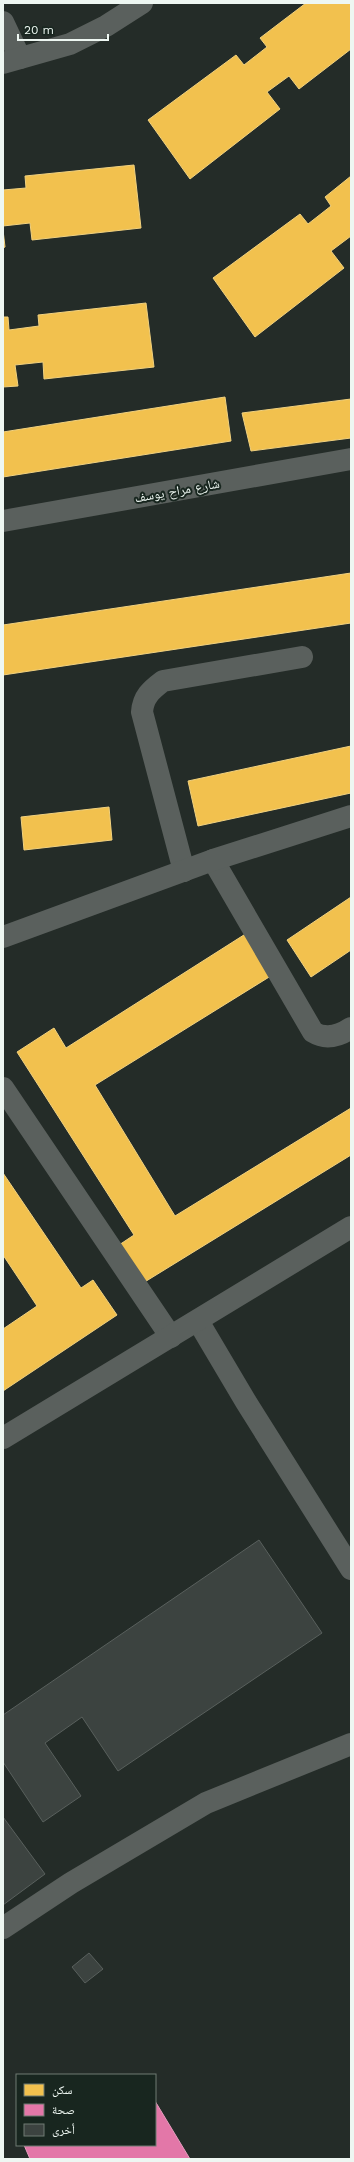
<svg xmlns="http://www.w3.org/2000/svg" width="354" height="2162" font-family="'Work Sans','Noto Naskh Arabic',sans-serif">
  <style>
    .homes { fill: #f2c14e; stroke: #f1d17f }
    .health { fill: #e377a8; stroke: #e69dbe }
    .building { fill: #3c4340; stroke: #59605d }
    .lines { fill: none; stroke-linecap: round; stroke-linejoin: round }
    .minor { stroke: #5a605d; stroke-width: 22 }
    .labels { text-anchor: middle; stroke-width: 4; stroke-linejoin: round; paint-order: stroke }
    .street-label { font-size: 13px; fill: #eef7f2; stroke: #18261f }
  </style>
  <rect width="100%" height="100%" fill="#242c28"/>
  <g class="homes">
    <polygon points="306,3 351,3 351,49 299,89 289,76 267,92 280,109 190,179 148,120 236,55 244,65 267,47 260,38"/>
    <polygon points="134,165 141,228 32,240 30,223 3,226 3,190 26,188 25,176"/>
    <polygon points="351,176 351,236 331,251 344,268 255,337 213,278 300,214 308,224 331,206 325,197"/>
    <polygon points="3,230 5,247 3,248"/>
    <polygon points="146,303 154,367 44,379 43,362 15,365 18,386 3,387 3,317 8,317 9,330 39,326 38,315"/>
    <polygon points="225,397 231,441 3,477 3,432"/>
    <polygon points="351,399 351,438 251,451 242,413"/>
    <polygon points="351,573 351,623 3,675 3,625"/>
    <polygon points="351,746 351,793 198,826 188,781"/>
    <polygon points="109,807 112,840 24,850 21,817"/>
    <polygon points="351,897 351,950 311,977 287,940"/>
    <polygon points="247,933 274,974 95,1085 175,1216 351,1108 351,1155 143,1283 119,1245 134,1235 17,1052 54,1028 66,1048"/>
    <polygon points="3,1173 81,1288 93,1280 117,1315 3,1391 3,1329 37,1306 3,1255"/>
  </g>
  <polygon class="health" points="155,2101 190,2159 30,2159 24,2145 155,2145"/>
  <g class="building">
    <polygon points="259,1540 322,1633 118,1771 82,1717 45,1743 81,1796 43,1822 3,1762 3,1715"/>
    <polygon points="3,1817 45,1874 3,1905"/>
    <polygon points="89,1953 103,1969 85,1983 72,1967"/>
  </g>
  <g class="lines">
    <g class="minor">
      <polyline points="3,22 20,58"/>
      <polyline points="3,63 70,44 106,26 142,3"/>
      <polyline points="3,521 351,459"/>
      <path d="M213,860L313,1032C326,1040 339,1036 351,1028"/>
      <path d="M184,871L142,712C143,697 151,690 163,681L302,657"/>
      <polyline points="3,937 213,860 351,816"/>
      <polyline points="3,1088 171,1337"/>
      <polyline points="198,1321 246,1402 351,1569"/>
      <polyline points="3,1438 351,1227"/>
      <polyline points="3,1928 71,1883 206,1803 351,1744"/>
    </g>
  </g>
  <g class="labels">
    <g class="street-label">
      <text transform="translate(177 490) rotate(-10)" y="5">شارع مراح يوسف</text>
    </g>
  </g>
  <rect width="354" height="2162" fill="none" stroke="#eef7f2" stroke-width="8"/>
  <rect x="16" y="2074" width="140" height="72" fill="#18261f" stroke="#6e7a73"/>
  <rect x="24" y="2084" width="20" height="12" fill="#f2c14e" stroke="#6e7a73"/>
  <text x="52" y="2094" font-size="12" fill="#eef7f2">سكن</text>
  <rect x="24" y="2104" width="20" height="12" fill="#e377a8" stroke="#6e7a73"/>
  <text x="52" y="2114" font-size="12" fill="#eef7f2">صحة</text>
  <rect x="24" y="2124" width="20" height="12" fill="#3c4340" stroke="#6e7a73"/>
  <text x="52" y="2134" font-size="12" fill="#eef7f2">أخرى</text>
  <path d="M18 34v6h90v-6" fill="none" stroke="#eef7f2" stroke-width="2"/>
  <text x="24" y="34" font-size="12" fill="#eef7f2" stroke="#18261f" stroke-width="3" paint-order="stroke">20 m</text>
</svg>
